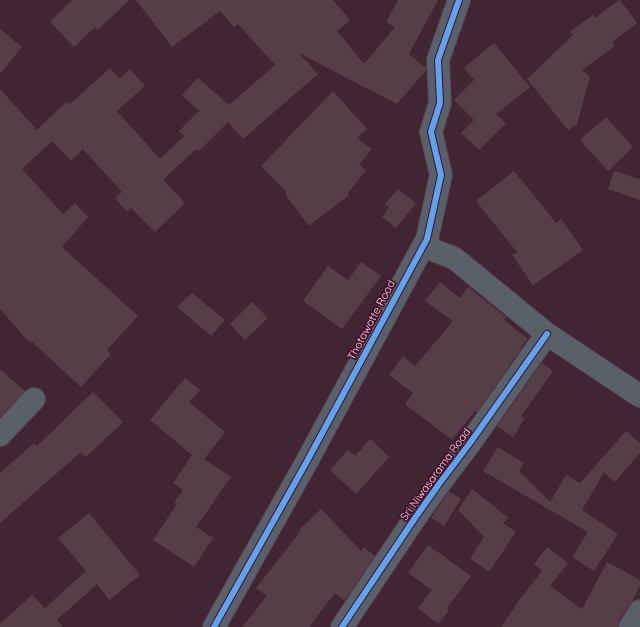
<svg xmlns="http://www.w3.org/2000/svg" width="640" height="627" font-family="Quicksand,sans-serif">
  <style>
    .building { fill: #563e49 }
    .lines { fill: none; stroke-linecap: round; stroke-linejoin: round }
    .street-casing { stroke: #59414d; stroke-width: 24 }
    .street { stroke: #596069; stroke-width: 22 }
    .cycleway-casing { stroke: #420e2a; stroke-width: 8 }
    .cycleway { stroke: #60a3ed; stroke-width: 6 }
    .labels { text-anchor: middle; stroke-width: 3.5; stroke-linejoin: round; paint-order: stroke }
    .street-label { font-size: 11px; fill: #fedcea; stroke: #420e2a }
  </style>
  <rect width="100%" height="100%" fill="#412533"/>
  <g class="building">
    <polygon points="72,0 129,0 98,30 95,27 74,47 50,22"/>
    <polygon points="136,0 333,0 350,20 337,31 364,64 395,27 386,22 398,0 438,0 409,54 426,68 426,70 397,104 299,53 318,74 243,139 228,122 199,151 196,149 163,180 185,203 155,232 131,208 127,212 115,198 122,192 83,149 71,161 52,141 22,169 63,214 75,203 88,217 62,247 138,316 107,350 111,354 81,387 31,341 29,342 0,309 0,89 37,130 66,102 69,105 110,68 119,79 130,69 145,86 117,111 160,159 184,136 179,131 199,111 182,95 198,78 229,105 275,65 238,24 234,27 220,11 172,47"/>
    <polygon points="619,0 620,0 637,23 612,42 615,46 582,70 590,77 577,124 568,130 527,79 573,35 570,32 593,15 595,18"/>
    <polygon points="0,29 22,47 0,74"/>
    <polygon points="494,43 530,87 496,114 506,123 479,150 461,133 474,120 454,100 474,80 464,68"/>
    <polygon points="333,91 367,129 357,138 372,149 359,165 366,170 348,193 349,195 309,226 285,194 287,192 261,166"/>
    <polygon points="606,117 633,147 608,171 580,140"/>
    <polygon points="514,171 556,223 561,219 583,250 533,285 512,255 517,252 476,201"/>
    <polygon points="614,171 640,179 640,200 608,189"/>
    <polygon points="398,189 416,203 396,228 382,217 389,207 385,204"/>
    <polygon points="361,262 381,276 342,329 303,301 328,266 348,280"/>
    <polygon points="440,282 460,298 468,287 506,317 504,320 528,339 520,348 521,349 477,412 475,411 452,440 405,404 413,393 389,375 403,356 415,366 453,321 425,301"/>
    <polygon points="192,293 225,320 211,336 177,307"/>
    <polygon points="252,302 268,318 245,340 230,324"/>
    <polygon points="542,363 553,371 521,416 525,418 513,437 497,426"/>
    <polygon points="0,369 25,391 0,417"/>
    <polygon points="185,378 200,390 189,402 225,432 204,459 231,477 196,527 213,538 194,567 153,540 177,504 174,502 183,490 173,483 192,455 150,420"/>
    <polygon points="93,392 123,422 86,457 81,452 0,523 0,473 34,443 37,446"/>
    <polygon points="626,431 640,443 640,453 615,482 604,472 582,510 618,534 594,571 572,557 588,532 483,471 498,447 524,463 519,471 550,502 566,475 580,483"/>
    <polygon points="370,439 389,457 356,494 330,470 348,450 355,456"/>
    <polygon points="472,489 509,518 503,523 516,532 489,572 470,558 484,537 458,510"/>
    <polygon points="449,491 461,499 444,526 431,518"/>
    <polygon points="321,509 361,551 364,547 375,556 348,596 344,600 335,593 309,627 242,627 267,596 256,588 300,532 299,530"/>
    <polygon points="89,513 140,575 109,600 97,584 57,620 63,627 0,627 0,624 32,595 45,608 86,571 58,538"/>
    <polygon points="428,545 471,576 447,608 449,610 438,624 418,608 432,590 408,573"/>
    <polygon points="547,547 568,563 550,586 582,609 607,562 640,580 640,586 631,603 619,620 618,627 501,627 520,599 542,571 534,564"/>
  </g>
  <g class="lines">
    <g class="street-casing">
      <g id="street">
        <polyline points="423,246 454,258 547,334 640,396"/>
        <polyline points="0,435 34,399"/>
        <polyline points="214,627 306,463 427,239 441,175 431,132 440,103 438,60 459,0"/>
        <polyline points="342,627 415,518 439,484 470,443 547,334"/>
        <polyline points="630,627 640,611"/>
      </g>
    </g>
    <use href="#street" class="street"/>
    <g class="cycleway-casing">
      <g id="cycleway">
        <polyline points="214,627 306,463 427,239 441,175 431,132 440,103 438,60 459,0"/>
        <polyline points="342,627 415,518 439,484 470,443 547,334"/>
      </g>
    </g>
    <use href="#cycleway" class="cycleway"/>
  </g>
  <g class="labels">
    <g class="street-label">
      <text transform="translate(371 320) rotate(-62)" y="4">Thotawatte Road</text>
      <text transform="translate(435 474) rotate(-54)" y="4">Sri Niwasarama Road</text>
    </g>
  </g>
</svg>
